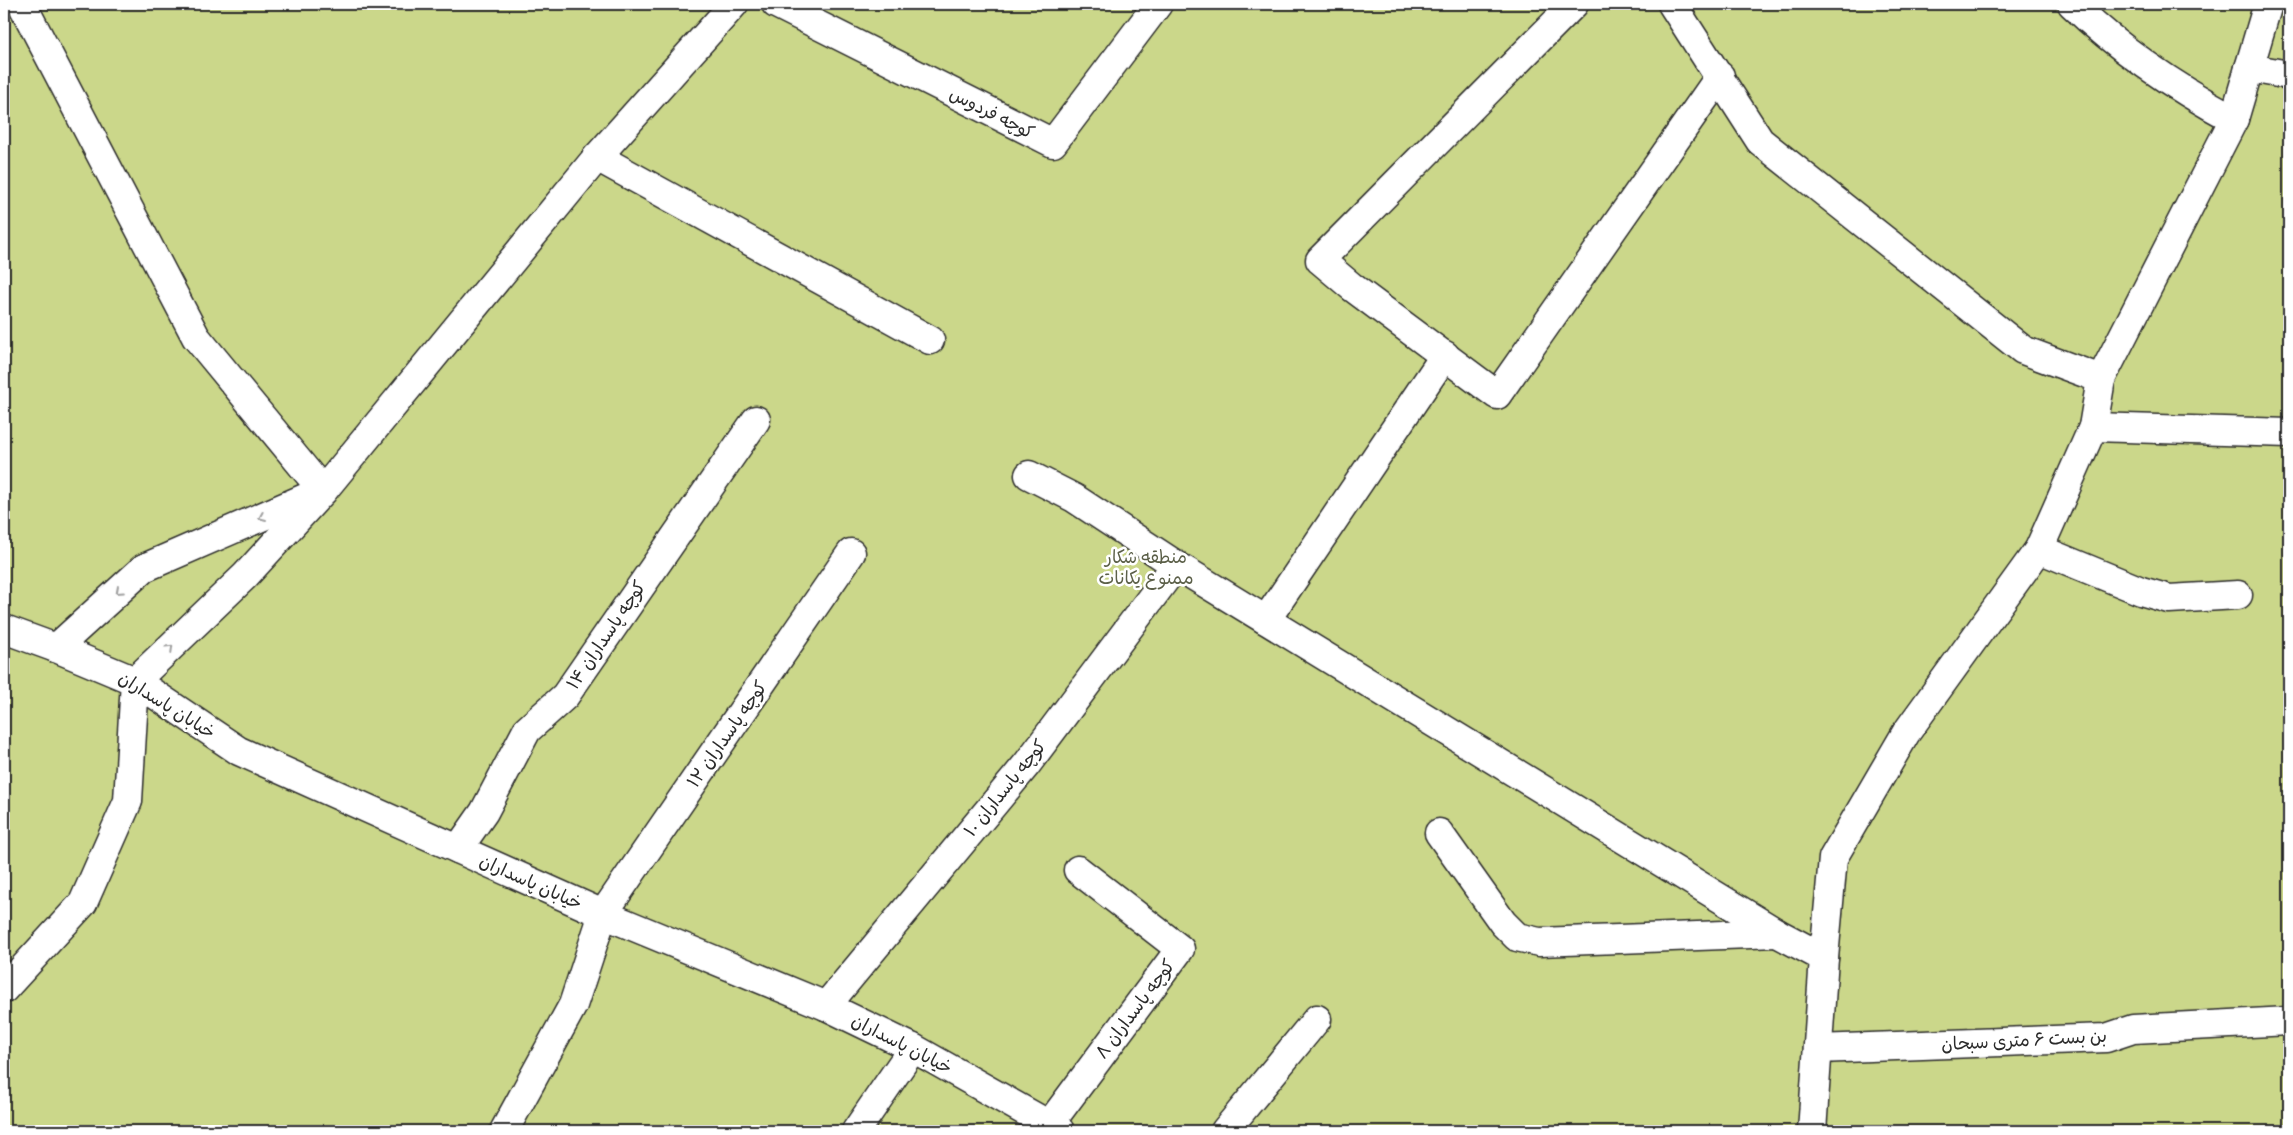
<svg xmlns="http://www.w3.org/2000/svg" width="2293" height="1135" font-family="Itim,'Playpen Sans Arabic',sans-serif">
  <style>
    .green { fill: #cbd78a; stroke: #7b815a }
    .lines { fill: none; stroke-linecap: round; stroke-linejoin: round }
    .street-casing { stroke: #2b2b2b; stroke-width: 31 }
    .secondary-casing { stroke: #2b2b2b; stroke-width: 31 }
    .street { stroke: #fff; stroke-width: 28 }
    .secondary { stroke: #fff; stroke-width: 28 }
    .oneway { stroke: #a0a0a0 }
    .labels { text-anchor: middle; stroke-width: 5; stroke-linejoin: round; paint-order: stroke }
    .street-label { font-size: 18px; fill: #2b2b2b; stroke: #fff }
    .park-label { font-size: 18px; fill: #5b5f48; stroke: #fff }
  </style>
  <rect width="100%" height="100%" fill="#fff"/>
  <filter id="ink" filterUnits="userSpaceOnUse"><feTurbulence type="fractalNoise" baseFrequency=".02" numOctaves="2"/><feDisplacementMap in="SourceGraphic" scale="10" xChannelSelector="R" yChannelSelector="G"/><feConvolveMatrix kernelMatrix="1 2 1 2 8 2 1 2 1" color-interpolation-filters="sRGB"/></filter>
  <g filter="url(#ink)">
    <rect class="green" x="4" y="4" width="2285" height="1127"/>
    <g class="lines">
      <g class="street-casing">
        <g id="street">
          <polyline points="22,4 196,337 323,491"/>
          <polyline points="776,4 1053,143 1158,4"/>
          <polyline points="1574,4 1320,260 1352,287 1497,395 1720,76"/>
          <path d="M2072,4C2120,50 2176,88 2234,119"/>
          <polyline points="2249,68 2289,75"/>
          <polyline points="597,157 930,340"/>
          <polyline points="2101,379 2234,119 2268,4"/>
          <polyline points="2093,427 2289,433"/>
          <polyline points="1029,475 1074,498 1176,565 1777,933 1824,958"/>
          <polyline points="2039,549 2141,591 2169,599 2238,595"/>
          <polyline points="1266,620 1445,355"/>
          <polyline points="1439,833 1503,923 1517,937 1539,942 1777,933"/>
          <polyline points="458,849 484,812 527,730 565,696 756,420"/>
          <polyline points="4,989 83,903 128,801 135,681"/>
          <polyline points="826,1006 1027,764 1176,565"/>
          <polyline points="1818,1049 2106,1038 2133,1029 2289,1021"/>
          <polyline points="1049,1125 1180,949 1078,870"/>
          <polyline points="504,1131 573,1005 603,914 851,553"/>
          <polyline points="856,1131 913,1048"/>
          <polyline points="1225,1131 1317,1019"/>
        </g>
      </g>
      <g class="secondary-casing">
        <g id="secondary">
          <polyline points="1672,4 1760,141 2023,350 2101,379 2093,427 2039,549 1906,733 1833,858 1824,958 1812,1131"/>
          <polyline points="4,629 56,648 135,681 239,751 603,914 826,1006 913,1048 1060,1131"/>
          <polyline points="56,648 144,568 314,494"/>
          <polyline points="135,681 245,576 323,491 597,157 734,4"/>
        </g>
      </g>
      <use href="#street" class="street"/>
      <use href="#secondary" class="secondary"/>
    </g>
    <defs><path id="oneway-chevron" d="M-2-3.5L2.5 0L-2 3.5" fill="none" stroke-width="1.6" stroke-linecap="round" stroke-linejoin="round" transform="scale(1.25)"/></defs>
    <g class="oneway">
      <use href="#oneway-chevron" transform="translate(262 517) rotate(157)"/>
      <use href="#oneway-chevron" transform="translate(119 591) rotate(138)"/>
      <use href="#oneway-chevron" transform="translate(170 648) rotate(-44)"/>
    </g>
  </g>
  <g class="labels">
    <g class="street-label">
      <text transform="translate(992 113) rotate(27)" y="6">کوچه فردوس</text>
      <text transform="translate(606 635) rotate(-56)" y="6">کوچه پاسداران ۱۴</text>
      <text transform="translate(167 705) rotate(32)" y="6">خیابان پاسداران</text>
      <text transform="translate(727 734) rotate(-55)" y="6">کوچه پاسداران ۱۲</text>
      <text transform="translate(1005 788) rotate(-51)" y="6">کوچه پاسداران ۱۰</text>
      <text transform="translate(531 882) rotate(24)" y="6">خیابان پاسداران</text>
      <text transform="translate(1135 1009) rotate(-53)" y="6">کوچه پاسداران ۸</text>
      <text transform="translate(2024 1040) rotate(-3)" y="6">بن بست ۶ متری سبحان</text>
      <text transform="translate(902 1044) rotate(27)" y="6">خیابان پاسداران</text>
    </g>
    <g class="park-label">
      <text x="1146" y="563">منطقه شکار<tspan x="1146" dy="21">ممنوع یکانات</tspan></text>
    </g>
  </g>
  <rect width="2293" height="1135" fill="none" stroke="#fff" stroke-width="20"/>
  <rect x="10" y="10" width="2273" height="1115" fill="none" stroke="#2b2b2b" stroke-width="2" filter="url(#ink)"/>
</svg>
